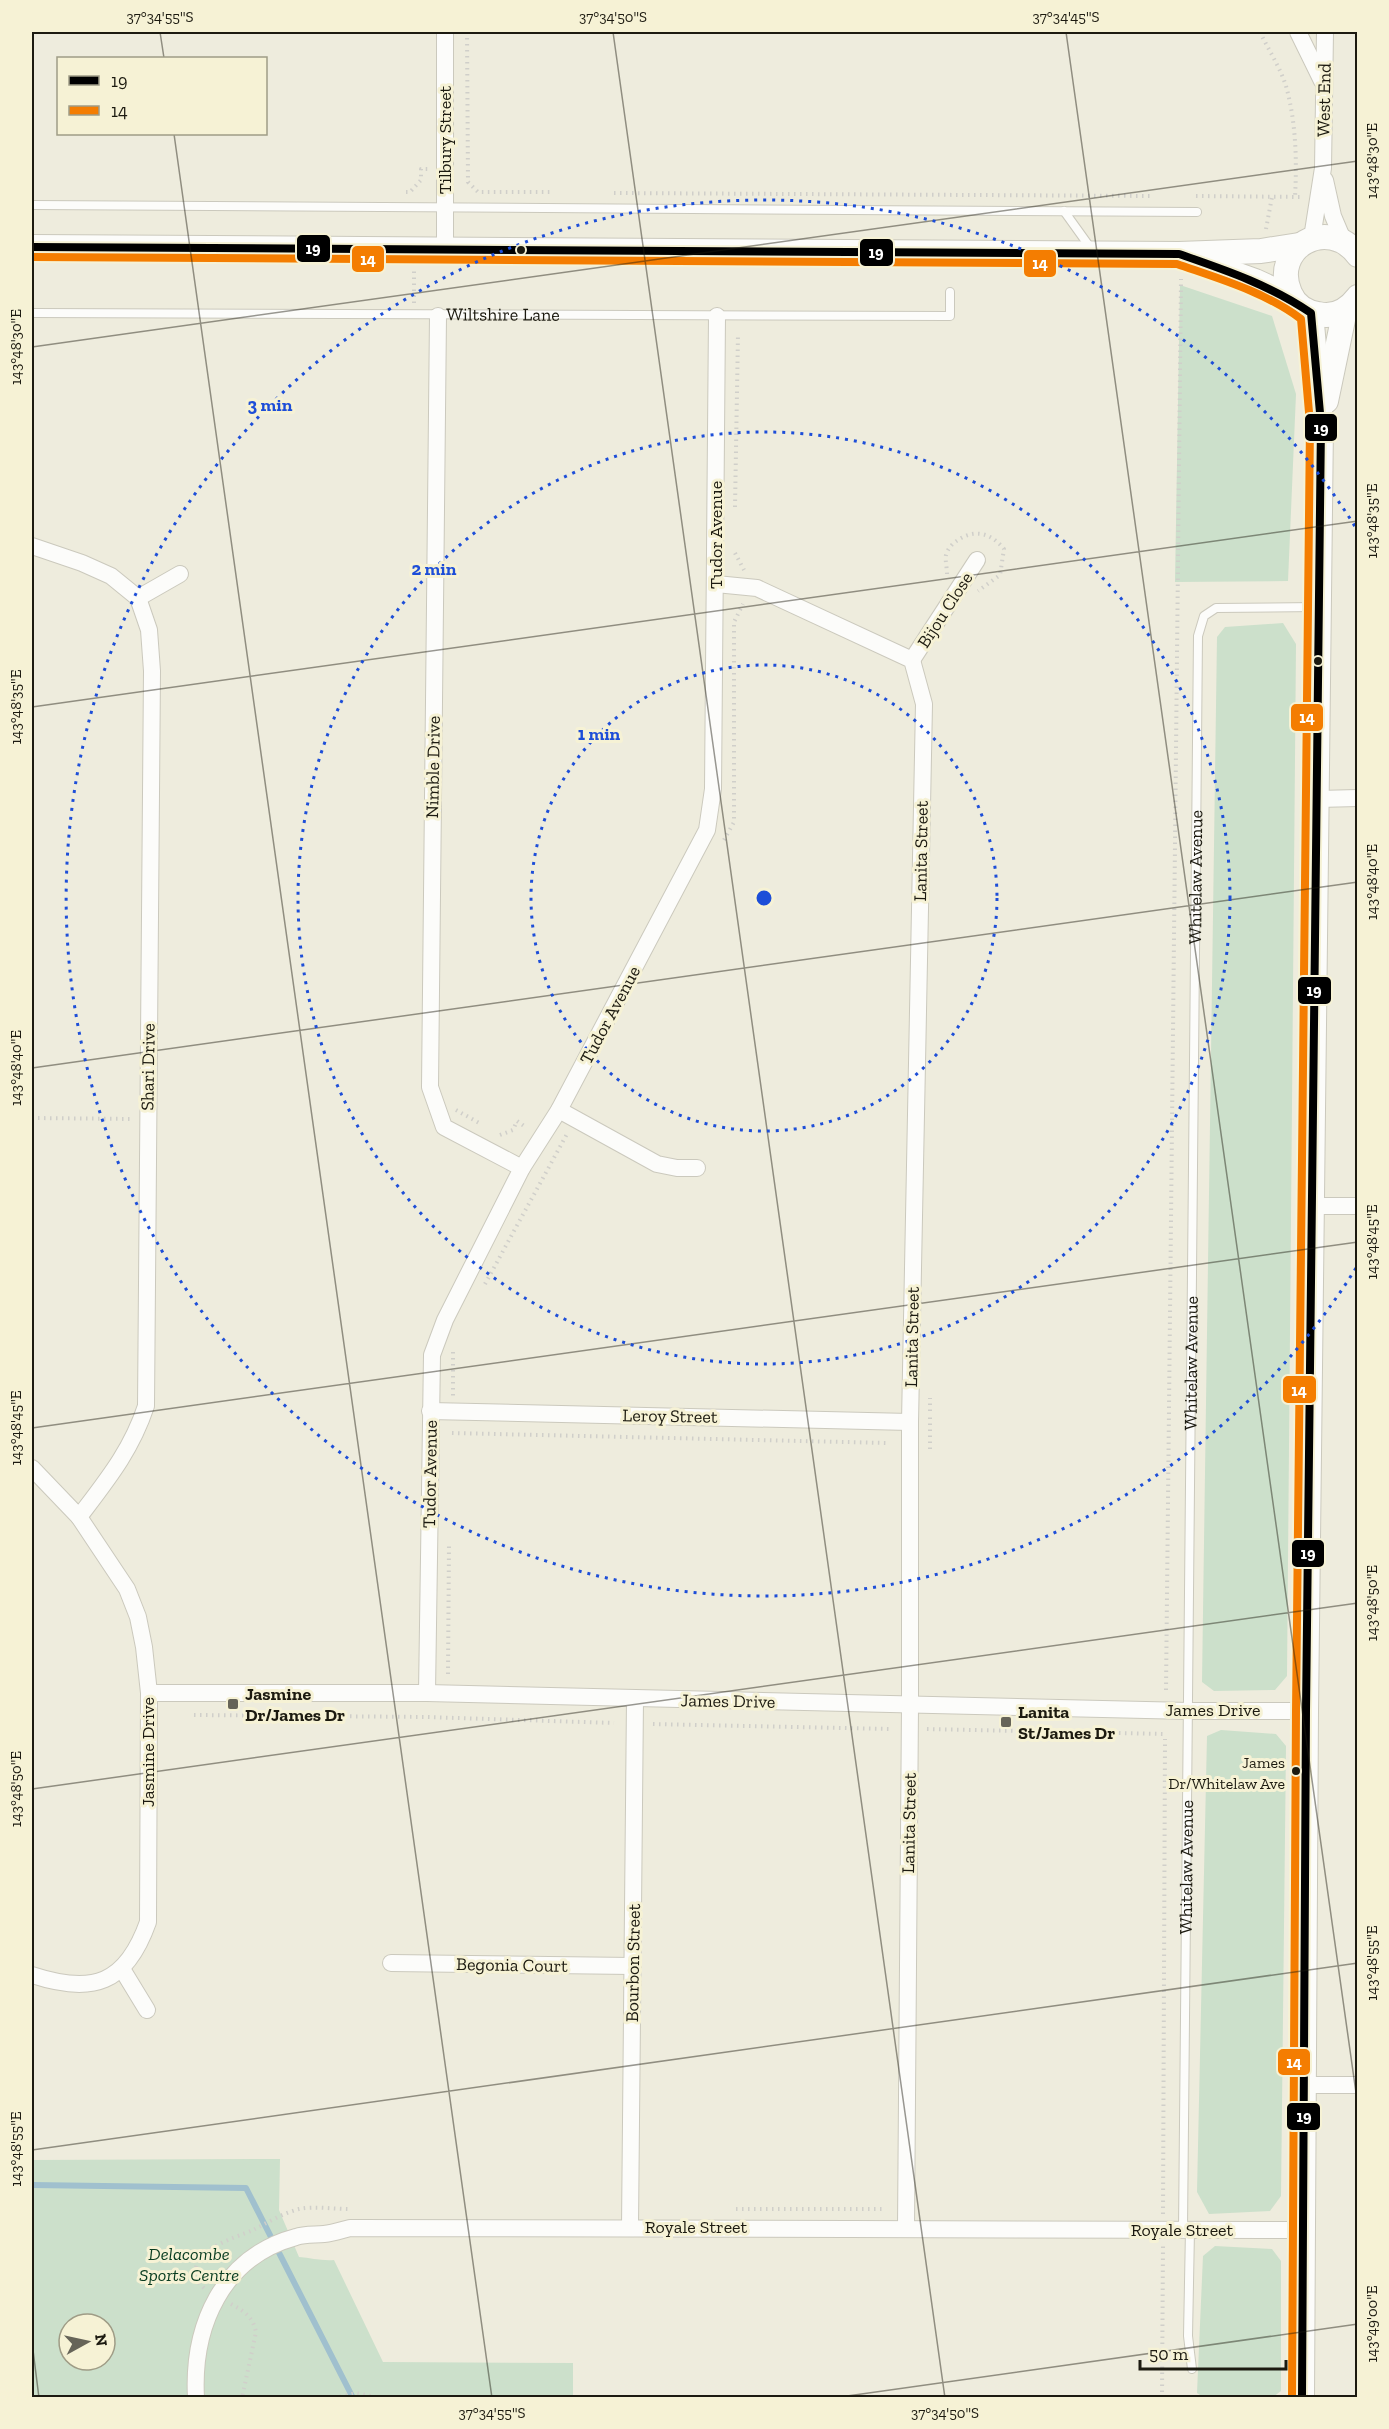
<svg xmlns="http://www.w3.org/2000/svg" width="1389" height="2429" font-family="'Zilla Slab',serif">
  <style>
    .green { fill: #cce0cb; fill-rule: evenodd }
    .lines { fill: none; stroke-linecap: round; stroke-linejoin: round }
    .stream { stroke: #a0c0ce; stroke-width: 6 }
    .lane-casing { stroke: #cbc9bd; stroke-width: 10 }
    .street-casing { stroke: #cbc9bd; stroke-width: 18 }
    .secondary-casing { stroke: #cbc9bd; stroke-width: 26 }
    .path { stroke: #d0cfca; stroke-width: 4; stroke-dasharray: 1.5 4.5; stroke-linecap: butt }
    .lane { stroke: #fcfcfa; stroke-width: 8 }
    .street { stroke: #fcfcfa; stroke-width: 16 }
    .secondary { stroke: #fcfcfa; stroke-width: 24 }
    .bus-1-casing { stroke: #f6f2d5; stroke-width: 12 }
    .bus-2-casing { stroke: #f6f2d5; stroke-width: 12 }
    .bus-1 { stroke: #000; stroke-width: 8 }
    .bus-2 { stroke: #f47d01; stroke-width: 8 }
    .ticks { fill: none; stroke: #1c1a10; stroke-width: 1.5; stroke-opacity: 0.45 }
    .ring { fill: none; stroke: #1d4ed8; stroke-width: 3; stroke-dasharray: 3 6 }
    .bus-dot { fill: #1c1a10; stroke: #f6f2d5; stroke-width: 2 }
    .poi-dot { fill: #666458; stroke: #f6f2d5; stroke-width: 2 }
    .labels { text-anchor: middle; stroke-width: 6; stroke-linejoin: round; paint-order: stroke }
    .bus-label { font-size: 16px; fill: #1c1a10; stroke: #f6f2d5; text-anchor: end }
    .street-label { font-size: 18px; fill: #1c1a10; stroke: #f6f2d5 }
    .poi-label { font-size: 18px; font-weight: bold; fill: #1c1a10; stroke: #f6f2d5; text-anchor: start }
    .park-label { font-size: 18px; font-style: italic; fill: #083c20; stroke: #f6f2d5 }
    .centre { fill: #1d4ed8; stroke: #f6f2d5; stroke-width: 3 }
    .ring-label { font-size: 18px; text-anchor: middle; font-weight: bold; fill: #1d4ed8; stroke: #f6f2d5; stroke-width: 6; stroke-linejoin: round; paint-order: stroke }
    .line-badge { stroke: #f6f2d5; stroke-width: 2 }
    .badge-label { font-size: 16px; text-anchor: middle; font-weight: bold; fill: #fff }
    .neatline { fill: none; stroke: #1c1a10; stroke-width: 2 }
    .ticks-label { font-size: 15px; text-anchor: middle; fill: #1c1a10 }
  </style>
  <rect width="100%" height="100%" fill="#eeecdd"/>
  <g class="green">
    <polygon points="1180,285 1272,316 1296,394 1288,581 1175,582"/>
    <polygon points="1283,623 1296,644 1287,1676 1275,1690 1214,1691 1202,1682 1217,637 1225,627"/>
    <polygon points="1221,1730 1276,1734 1286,1746 1281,2196 1270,2211 1209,2214 1197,2192 1207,1736"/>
    <path d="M280,2159L279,2210L299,2257C311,2258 322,2261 334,2260L383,2362L573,2363V2397L32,2398V2160ZM69,2324H105V2360H69Z"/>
    <polygon points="1215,2246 1272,2249 1281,2261 1281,2391 1273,2397 1203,2397 1197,2393 1203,2256"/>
  </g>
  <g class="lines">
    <polyline class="stream" points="32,2185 246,2188 353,2398"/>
    <g class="lane-casing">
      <g id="lane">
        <polyline points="32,205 1197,212"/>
        <polyline points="1064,211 1092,250"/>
        <path id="s1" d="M32,313L950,316V292"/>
        <path id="s2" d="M1183,2230L1198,636L1204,616L1216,608L1318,607"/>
        <polyline points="1190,2230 1188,2336 1192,2369"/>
      </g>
    </g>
    <g class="street-casing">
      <g id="street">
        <polyline points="445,32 445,248"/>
        <polyline points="1298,32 1322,81"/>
        <polyline points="1325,180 1333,216 1344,242"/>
        <polyline points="1312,238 1323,168 1325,32"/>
        <polyline points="438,316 430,1087 444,1127 522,1168"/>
        <path d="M32,546L82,563L111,576L138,598L149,630L152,671L146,1406C131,1451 107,1480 79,1517"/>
        <polyline points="716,584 757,588 912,660 924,704 910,1422 910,1705 906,2228"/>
        <polyline points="138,598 180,574"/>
        <polyline points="912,660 977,560"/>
        <polyline points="1318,799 1358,798"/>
        <polyline points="559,1110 657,1164 677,1168 697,1168"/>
        <polyline points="1313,1206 1358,1206"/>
        <polyline points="430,1411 910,1422"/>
        <path d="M32,1468L79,1517L127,1589L138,1617L144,1647L149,1693L148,1922C126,1984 93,1995 32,1975"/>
        <polyline points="149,1693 427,1693 1189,1711 1306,1711"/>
        <polyline points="427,1693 432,1355 445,1320 522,1168 559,1110 707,830 713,789 717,316"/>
        <polyline points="391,1963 633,1966"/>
        <polyline points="122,1969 147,2010"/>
        <polyline points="1305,2085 1358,2085"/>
        <polyline points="630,2227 635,1699"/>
        <path d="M196,2398C192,2326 222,2257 296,2237C305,2234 315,2235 324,2234C333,2233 342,2230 350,2228L1304,2230"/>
      </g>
    </g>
    <g class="secondary-casing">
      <g id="secondary">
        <polyline points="32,247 1179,254 1261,251 1299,245"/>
        <path d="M1358,255C1328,215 1270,248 1290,293C1295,305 1306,312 1318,314C1334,318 1348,310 1358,297"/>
        <polyline points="1191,258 1255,281 1292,298"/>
        <polyline points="1326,401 1345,310"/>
        <polyline points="1302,2398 1306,1711 1321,424 1311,313"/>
      </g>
    </g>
    <g class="path">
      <polyline points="467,32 468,182 478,192 553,192"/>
      <path d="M1260,32C1268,49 1280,67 1286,86C1296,122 1297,160 1295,197"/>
      <polyline points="406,192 410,192 421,180 421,169 428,169"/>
      <polyline points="614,193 1153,196"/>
      <polyline points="1196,196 1303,197"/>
      <polyline points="1266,229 1272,197"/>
      <polyline points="414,303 414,269"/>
      <polyline points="735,507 738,334"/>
      <polyline points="735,553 744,570"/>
      <path d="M947,574C947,568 945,560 946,555C948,548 953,543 958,540C976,528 992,534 1004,549L1000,575L978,591"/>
      <polyline points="724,840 734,822 734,622 743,604"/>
      <polyline points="456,1110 481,1124"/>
      <polyline points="32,1118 132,1119"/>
      <polyline points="500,1135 513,1130 517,1121 524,1126"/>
      <polyline points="485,1284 567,1134"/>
      <polyline points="453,1352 453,1396"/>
      <polyline points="930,1411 930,1398"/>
      <polyline points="452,1433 888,1443"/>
      <polyline points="930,1449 930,1415"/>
      <polyline points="448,1674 449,1543"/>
      <polyline points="1166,1690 1181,279"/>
      <polyline points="194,1715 426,1717 614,1723"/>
      <polyline points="653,1724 889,1729"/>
      <polyline points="927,1729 1166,1734"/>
      <polyline points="736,2209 882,2209"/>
      <polyline points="1163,2214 1165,1739"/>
      <path d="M204,2288L196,2280C189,2249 233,2239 253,2230C267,2223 283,2213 299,2209C314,2206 334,2209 350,2209"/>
      <path d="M231,2304C244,2311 253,2317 256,2332L242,2398"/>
      <polyline points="334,2398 356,2393 381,2398"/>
      <polyline points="1162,2398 1163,2245"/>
    </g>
    <use href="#lane" class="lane"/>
    <use href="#street" class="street"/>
    <use href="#secondary" class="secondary"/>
    <g class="bus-1-casing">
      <path id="bus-1" d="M32,247L1179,254C1225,270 1270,285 1311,313L1321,424L1306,1711L1302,2398"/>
    </g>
    <g class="bus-2-casing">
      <path id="bus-2" d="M32,257L1177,264C1220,279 1265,292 1301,319L1310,424L1296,1711L1292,2398"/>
    </g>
    <use href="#bus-1" class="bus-1"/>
    <use href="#bus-2" class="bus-2"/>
  </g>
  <path class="ticks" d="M160,32L164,58M613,32L945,2398M1066,32L1358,2107M174,134L492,2398M32,347L1358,161M32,707L1358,521M32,1068L1358,882M32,1428L1358,1242M32,1789L1358,1603M32,2150L1358,1963M32,2342L39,2398M833,2398L1358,2324"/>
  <g class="ring">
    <circle cx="764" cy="898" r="233"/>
    <circle cx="764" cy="898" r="466"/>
    <path d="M1356 1268A698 698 0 1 1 1356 528"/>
  </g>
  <g class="bus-dot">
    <circle cx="521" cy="250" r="5"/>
    <circle cx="1318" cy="661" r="5"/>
    <circle cx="1296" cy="1771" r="5"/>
  </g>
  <g class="poi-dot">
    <rect x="227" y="1698" width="12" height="12" rx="3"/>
    <rect x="1000" y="1716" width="12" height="12" rx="3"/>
  </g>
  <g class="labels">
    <g class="bus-label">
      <text x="1285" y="1768">James<tspan x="1285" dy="21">Dr/Whitelaw Ave</tspan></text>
    </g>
    <g class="street-label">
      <text transform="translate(1324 100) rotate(-89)" y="6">West End</text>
      <text transform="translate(445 140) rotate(-90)" y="6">Tilbury Street</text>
      <text dy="6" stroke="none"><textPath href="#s1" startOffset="471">Wiltshire Lane</textPath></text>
      <text transform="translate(716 535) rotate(-90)" y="6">Tudor Avenue</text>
      <text transform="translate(945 610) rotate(-57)" y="6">Bijou Close</text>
      <text transform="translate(433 767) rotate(-89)" y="6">Nimble Drive</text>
      <text transform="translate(921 851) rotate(-89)" y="6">Lanita Street</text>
      <text dy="6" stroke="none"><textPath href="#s2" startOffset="1353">Whitelaw Avenue</textPath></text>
      <text transform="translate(610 1015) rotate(-62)" y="6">Tudor Avenue</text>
      <text transform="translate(148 1067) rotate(-89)" y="6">Shari Drive</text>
      <text transform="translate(912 1337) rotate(-89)" y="6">Lanita Street</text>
      <text dy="6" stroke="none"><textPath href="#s2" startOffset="867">Whitelaw Avenue</textPath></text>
      <text transform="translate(670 1416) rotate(1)" y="6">Leroy Street</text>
      <text transform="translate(430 1474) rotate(-89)" y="6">Tudor Avenue</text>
      <text transform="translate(728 1701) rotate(1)" y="6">James Drive</text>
      <text x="1213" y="1716">James Drive</text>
      <text transform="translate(148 1752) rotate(-90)" y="6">Jasmine Drive</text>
      <text transform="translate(909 1823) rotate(-89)" y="6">Lanita Street</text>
      <text dy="6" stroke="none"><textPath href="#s2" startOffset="363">Whitelaw Avenue</textPath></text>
      <text transform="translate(633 1963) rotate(-89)" y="6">Bourbon Street</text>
      <text transform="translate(512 1965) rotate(1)" y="6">Begonia Court</text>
      <text x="696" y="2233">Royale Street</text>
      <text x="1182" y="2236">Royale Street</text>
    </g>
    <g class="poi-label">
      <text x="245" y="1700">Jasmine<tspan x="245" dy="21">Dr/James Dr</tspan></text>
      <text x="1018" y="1718">Lanita<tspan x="1018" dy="21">St/James Dr</tspan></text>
    </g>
    <g class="park-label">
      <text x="189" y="2260">Delacombe<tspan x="189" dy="21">Sports Centre</tspan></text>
    </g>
  </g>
  <circle cx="764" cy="898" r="9" class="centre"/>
  <g class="ring-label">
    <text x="270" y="411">3 min</text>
    <text x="434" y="575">2 min</text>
    <text x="599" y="740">1 min</text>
  </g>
  <g class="line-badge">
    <rect x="296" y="234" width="35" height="29" rx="6" fill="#000"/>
    <rect x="859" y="238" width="35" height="29" rx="6" fill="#000"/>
    <rect x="351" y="245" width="34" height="28" rx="6" fill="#f47d01"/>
    <rect x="1023" y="249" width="34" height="29" rx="6" fill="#f47d01"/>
    <rect x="1304" y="413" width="34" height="29" rx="6" fill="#000"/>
    <rect x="1290" y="703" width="34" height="29" rx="6" fill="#f47d01"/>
    <rect x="1297" y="976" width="35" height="29" rx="6" fill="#000"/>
    <rect x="1282" y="1375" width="35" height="29" rx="6" fill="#f47d01"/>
    <rect x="1291" y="1539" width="34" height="29" rx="6" fill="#000"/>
    <rect x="1277" y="2048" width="34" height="28" rx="6" fill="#f47d01"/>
    <rect x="1286" y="2102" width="35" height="29" rx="6" fill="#000"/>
  </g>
  <g class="badge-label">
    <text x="313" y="254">19</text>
    <text x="876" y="258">19</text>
    <text x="368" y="265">14</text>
    <text x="1040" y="269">14</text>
    <text x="1321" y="434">19</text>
    <text x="1307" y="723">14</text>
    <text x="1314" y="996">19</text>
    <text x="1299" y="1396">14</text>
    <text x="1308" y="1559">19</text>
    <text x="1294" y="2068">14</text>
    <text x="1304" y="2122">19</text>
  </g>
  <rect width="1389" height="2429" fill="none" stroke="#f6f2d5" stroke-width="66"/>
  <rect x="57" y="57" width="210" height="78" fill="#f6f2d5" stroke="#9f9c86" stroke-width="1.5"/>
  <rect x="69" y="76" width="30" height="9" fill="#000000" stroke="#9f9c86" stroke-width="1.5"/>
  <text x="111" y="87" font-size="18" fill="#1c1a10">19</text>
  <rect x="69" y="106" width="30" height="9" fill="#f47d01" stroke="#9f9c86" stroke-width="1.5"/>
  <text x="111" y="117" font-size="18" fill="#1c1a10">14</text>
  <g transform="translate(87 2342) rotate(82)"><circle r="28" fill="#f6f2d5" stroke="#9f9c86" stroke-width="1.5"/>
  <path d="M0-4.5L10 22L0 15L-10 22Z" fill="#666458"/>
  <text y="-9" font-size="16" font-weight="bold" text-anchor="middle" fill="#1c1a10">N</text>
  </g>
  <path d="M1140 2360v9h146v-9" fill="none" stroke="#1c1a10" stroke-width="3"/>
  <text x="1149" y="2360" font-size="18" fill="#1c1a10" stroke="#f6f2d5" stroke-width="4.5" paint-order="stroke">50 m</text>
  <rect x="33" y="33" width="1323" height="2363" class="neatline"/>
  <g class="ticks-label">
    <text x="160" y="22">37°34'55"S</text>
    <text x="613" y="22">37°34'50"S</text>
    <text x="1066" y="22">37°34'45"S</text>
    <text transform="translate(1372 161) rotate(-90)" y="5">143°48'30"E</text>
    <text transform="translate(16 347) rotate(-90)" y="5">143°48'30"E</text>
    <text transform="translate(1372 521) rotate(-90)" y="5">143°48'35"E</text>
    <text transform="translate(16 707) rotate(-90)" y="5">143°48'35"E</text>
    <text transform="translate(1372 882) rotate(-90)" y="5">143°48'40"E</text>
    <text transform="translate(16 1068) rotate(-90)" y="5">143°48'40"E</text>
    <text transform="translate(1372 1242) rotate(-90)" y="5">143°48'45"E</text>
    <text transform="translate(16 1428) rotate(-90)" y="5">143°48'45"E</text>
    <text transform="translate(1372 1603) rotate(-90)" y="5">143°48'50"E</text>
    <text transform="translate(16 1789) rotate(-90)" y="5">143°48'50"E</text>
    <text transform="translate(1372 1963) rotate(-90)" y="5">143°48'55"E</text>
    <text transform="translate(16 2149) rotate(-90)" y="5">143°48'55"E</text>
    <text transform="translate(1372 2324) rotate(-90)" y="5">143°49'00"E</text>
    <text x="492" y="2418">37°34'55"S</text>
    <text x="945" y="2418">37°34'50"S</text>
  </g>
</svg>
